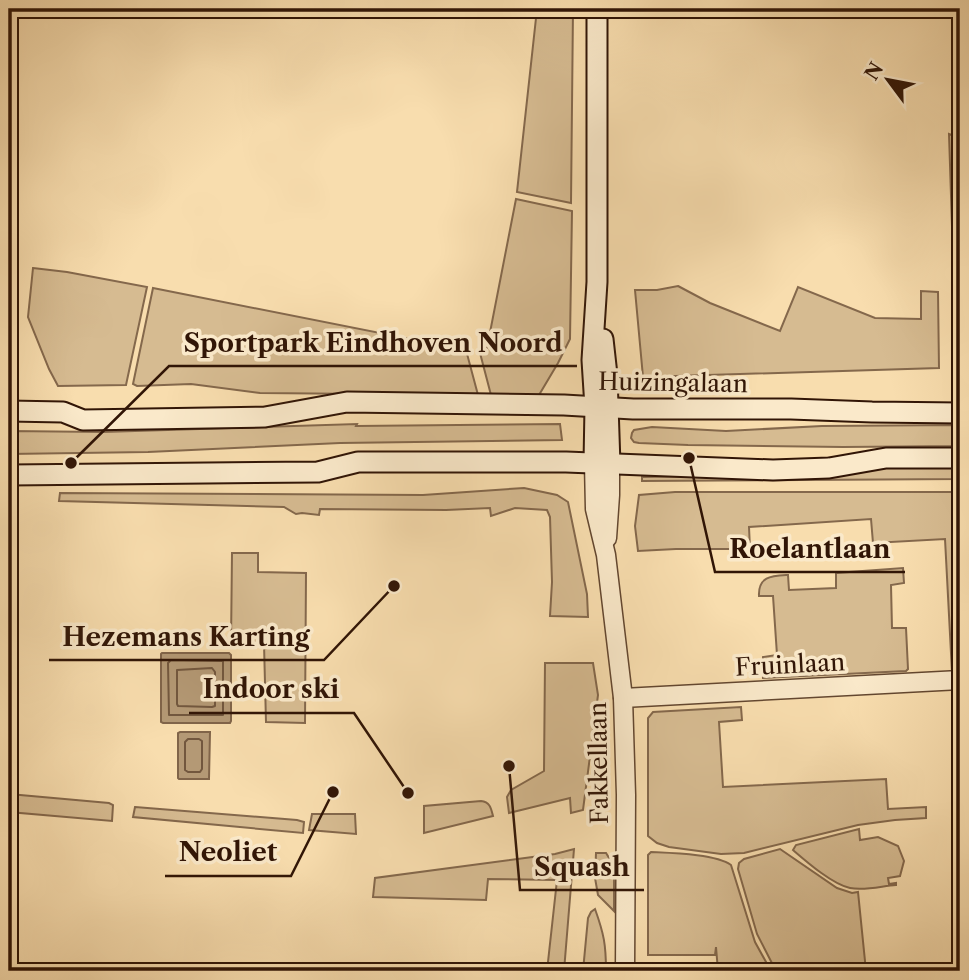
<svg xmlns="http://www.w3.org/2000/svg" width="969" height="980" font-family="'Libre Caslon Text',serif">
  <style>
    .green { fill: #d6bb91; stroke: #84684c; stroke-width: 2 }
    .water { fill: #b49975; stroke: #806449; stroke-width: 2 }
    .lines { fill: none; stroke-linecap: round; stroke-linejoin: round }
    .shore { stroke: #72573e; stroke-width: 2 }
    .tertiary-casing { stroke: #634730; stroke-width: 21 }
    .secondary-casing { stroke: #311506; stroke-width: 23 }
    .tertiary { stroke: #fae9ca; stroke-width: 18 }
    .secondary { stroke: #fae9ca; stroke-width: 19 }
    .labels { text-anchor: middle; stroke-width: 7; stroke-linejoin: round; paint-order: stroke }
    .street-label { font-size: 24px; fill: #311506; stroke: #fae9ca }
    .leader { fill: none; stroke: #311506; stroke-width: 2.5 }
    .callout-dot { fill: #311506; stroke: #fae9ca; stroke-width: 2.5 }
    .callout-label { font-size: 26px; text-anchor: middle; font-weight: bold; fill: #311506; stroke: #fae9ca; stroke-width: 7; stroke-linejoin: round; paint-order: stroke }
  </style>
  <rect width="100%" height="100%" fill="#f8ddae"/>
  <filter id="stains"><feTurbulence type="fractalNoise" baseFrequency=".00286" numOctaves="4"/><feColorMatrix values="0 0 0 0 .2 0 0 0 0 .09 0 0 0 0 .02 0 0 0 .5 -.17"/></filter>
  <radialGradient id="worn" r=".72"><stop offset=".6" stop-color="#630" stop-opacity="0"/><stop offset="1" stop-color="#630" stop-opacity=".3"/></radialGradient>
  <g class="green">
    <polygon points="537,9 573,9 571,203 517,192"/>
    <polygon points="949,134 960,138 960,261 953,257"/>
    <polygon points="516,199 572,211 570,339 558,363 539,395 491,395 480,353 486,353"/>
    <polygon points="33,268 67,272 147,287 126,385 58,386 49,369 28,317"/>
    <polygon points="678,286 710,303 780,331 798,287 875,318 921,319 921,291 938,292 939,368 643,377 635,290 657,290"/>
    <polygon points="153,288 466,350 478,395 260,393 191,384 137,386 133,384"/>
    <polygon points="357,424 356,426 560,424 562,440 340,443 148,452 9,454 9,431 103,432"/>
    <polygon points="960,425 960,446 843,447 688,445 639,443 634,442 631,438 632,433 634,430 652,427 726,431 822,426"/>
    <polygon points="887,464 960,464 960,479 642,481 642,477 828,474"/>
    <polygon points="524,488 557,495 568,502 587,594 588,617 550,616 552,582 550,517 547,510 515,508 491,516 490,508 446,510 320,509 319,515 302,513 296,514 284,507 59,501 60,493 423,495"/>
    <polygon points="675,492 960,492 960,514 959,515 960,531 960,671 952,672 945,539 873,543 871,519 749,527 750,549 676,549 638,551 635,526 639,495"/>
    <polygon points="232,553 258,553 258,572 306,573 305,723 266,722 264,644 231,643"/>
    <path d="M903,568L904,583L891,585L892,628H906L908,669L906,671L763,678V657L777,655L773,596H759C758,576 772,576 788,575L789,590L836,588V573Z"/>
    <polygon points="545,663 593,663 598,695 583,810 571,813 570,798 509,813 507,797 511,790 544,771"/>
    <polygon points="741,707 742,720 719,722 723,787 886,779 888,809 926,807 926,818 895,820 858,825 744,853 721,854 669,847 657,843 648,836 648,718 653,712"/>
    <polygon points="9,794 109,803 113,805 112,821 9,812"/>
    <path d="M481,801C490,802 491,808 493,816L424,833V806Z"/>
    <polygon points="135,807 297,820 304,822 303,833 133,817"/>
    <polygon points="312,814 355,814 356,834 309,830"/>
    <path d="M859,829L860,840L878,837L898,846L904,861L900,876L888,878L889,884L896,883V885C882,886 865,891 850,888C832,884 807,862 793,850L796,845Z"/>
    <polygon points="574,849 564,971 547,971 557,880 488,879 486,900 373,897 375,878 555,854"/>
    <polygon points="780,849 837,888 852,893 858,892 866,971 776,971 757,934 738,869 739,863 744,859"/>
    <path d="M651,852C671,853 716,854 731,865L755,942L771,971H718L716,947L715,955H648V855Z"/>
    <polygon points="596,853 606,853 614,866 614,911 598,895 595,878"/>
    <path d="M595,909C604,934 606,945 606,971H583L588,918L591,912Z"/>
  </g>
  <g class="water">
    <polygon points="162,653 229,653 231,655 231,721 230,723 163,723 161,722 161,654"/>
    <polygon points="180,732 210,732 209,779 179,779 178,778 178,733"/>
  </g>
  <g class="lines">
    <g class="shore">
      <polygon points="171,660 223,661 223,715 169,715 168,663"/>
      <polygon points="212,668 215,672 215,706 212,707 178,706 177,704 177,670"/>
      <polygon points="188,739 199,739 202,741 202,769 200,772 188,772 185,770 185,742"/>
    </g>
    <g class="tertiary-casing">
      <g id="tertiary">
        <polyline points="594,463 595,509 606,555 623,698 626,795 625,971"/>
        <polyline points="607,538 610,495 610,465"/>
        <polyline points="623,698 960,680"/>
      </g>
    </g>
    <g class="secondary-casing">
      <g id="secondary">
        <polyline points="603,339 607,375 610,465"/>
        <polyline points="9,411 63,412 83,420 265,417 347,402 564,405 633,409 791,409 872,412 960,413"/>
        <polyline points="594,463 595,407 592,360 597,282 597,9"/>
        <polyline points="9,475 318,472 358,462 566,462 773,470 829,468 886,458 960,458"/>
      </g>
    </g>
    <use href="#tertiary" class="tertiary"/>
    <use href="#secondary" class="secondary"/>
  </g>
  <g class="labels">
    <g class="street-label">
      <text transform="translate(673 383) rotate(1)" y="8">Huizingalaan</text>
      <text transform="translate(790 665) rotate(-3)" y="8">Fruinlaan</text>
      <text transform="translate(599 763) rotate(-91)" y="8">Fakkellaan</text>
    </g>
  </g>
  <path class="leader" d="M71 463L169 366H577M689 458L715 572H905M394 586L324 660H49M408 793L354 713H189M333 792L291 876H165M509 766L520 890H644"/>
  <g class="callout-dot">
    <circle cx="71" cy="463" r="7"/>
    <circle cx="689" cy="458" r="7"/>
    <circle cx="394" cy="586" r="7"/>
    <circle cx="408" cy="793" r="7"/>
    <circle cx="333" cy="792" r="7"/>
    <circle cx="509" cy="766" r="7"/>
  </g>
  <g class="callout-label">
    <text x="373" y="352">Sportpark Eindhoven Noord</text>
    <text x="810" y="558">Roelantlaan</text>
    <text x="186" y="646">Hezemans Karting</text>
    <text x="271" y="698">Indoor ski</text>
    <text x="228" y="861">Neoliet</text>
    <text x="582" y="876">Squash</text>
  </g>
  <rect width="969" height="980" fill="none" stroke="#f8ddae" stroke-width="35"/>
  <rect x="10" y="10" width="948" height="959" fill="none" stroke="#311506" stroke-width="3.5"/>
  <rect x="18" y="18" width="934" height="945" fill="none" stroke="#311506" stroke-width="2"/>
  <g transform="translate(888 80) rotate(302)" stroke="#fae9ca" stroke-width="5" paint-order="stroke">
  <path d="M0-5L12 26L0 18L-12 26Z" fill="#311506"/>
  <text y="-10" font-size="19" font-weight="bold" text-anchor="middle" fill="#311506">N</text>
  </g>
  <rect width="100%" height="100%" filter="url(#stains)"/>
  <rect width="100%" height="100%" fill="url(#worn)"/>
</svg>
